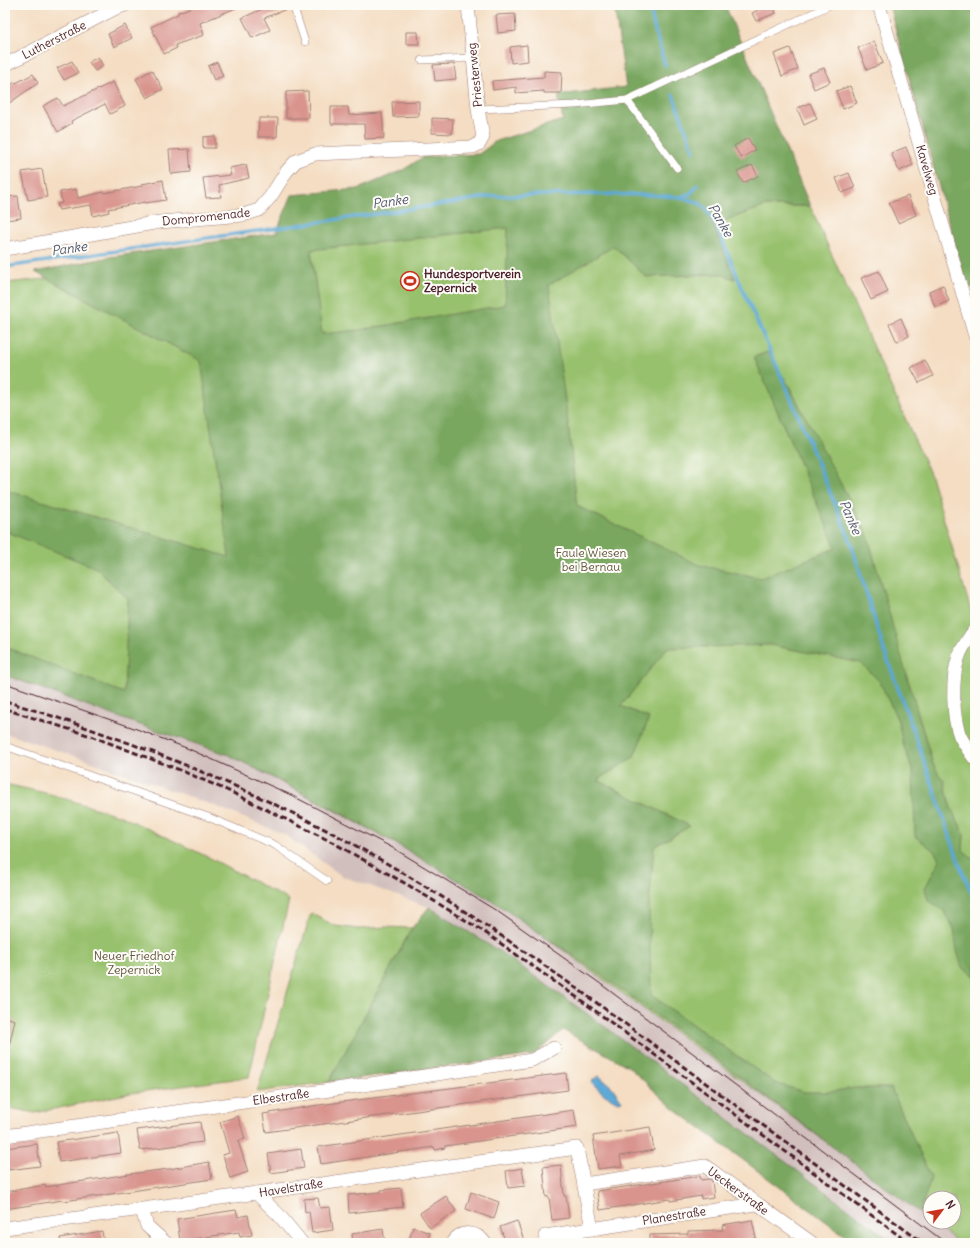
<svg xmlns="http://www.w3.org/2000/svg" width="980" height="1248" font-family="Delius,sans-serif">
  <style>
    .industrial { fill: #d1bfbd }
    .green { fill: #98c16d; stroke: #71704c }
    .forest { fill: #7aa760; stroke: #626346; fill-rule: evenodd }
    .water { fill: #5ca8d5; stroke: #536480 }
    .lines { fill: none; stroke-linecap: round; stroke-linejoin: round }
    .stream { stroke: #5ca8d5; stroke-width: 3.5 }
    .building { fill: #d9948e }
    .service-casing { stroke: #9f7e76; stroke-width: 8 }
    .minor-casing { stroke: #9f7e76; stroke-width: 14 }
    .service { stroke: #fff; stroke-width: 7 }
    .minor { stroke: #fff; stroke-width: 13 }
    .tram { stroke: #4a1f2b; stroke-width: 1 }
    .rail { stroke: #4a1f2b; stroke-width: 3; stroke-dasharray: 6 3; stroke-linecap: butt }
    .labels { text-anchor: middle; stroke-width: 4; stroke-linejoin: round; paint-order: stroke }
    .street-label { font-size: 12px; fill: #4a1f2b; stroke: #fdfcf7 }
    .poi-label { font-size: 12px; font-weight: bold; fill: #4a1f2b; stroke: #fdfcf7; text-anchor: start }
    .park-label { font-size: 12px; fill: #655842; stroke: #fdfcf7 }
    .water-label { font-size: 13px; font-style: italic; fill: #51566f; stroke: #fdfcf7 }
  </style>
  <rect width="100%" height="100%" fill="#fdfcf7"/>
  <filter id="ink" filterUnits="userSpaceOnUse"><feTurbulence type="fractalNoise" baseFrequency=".025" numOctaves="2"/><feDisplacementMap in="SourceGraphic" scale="8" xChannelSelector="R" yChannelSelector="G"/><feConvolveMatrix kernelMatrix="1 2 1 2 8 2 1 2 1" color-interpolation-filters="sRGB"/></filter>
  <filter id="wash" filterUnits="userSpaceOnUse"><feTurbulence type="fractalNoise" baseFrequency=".012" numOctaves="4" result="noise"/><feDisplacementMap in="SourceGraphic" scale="16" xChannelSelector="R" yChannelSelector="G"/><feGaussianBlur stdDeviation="0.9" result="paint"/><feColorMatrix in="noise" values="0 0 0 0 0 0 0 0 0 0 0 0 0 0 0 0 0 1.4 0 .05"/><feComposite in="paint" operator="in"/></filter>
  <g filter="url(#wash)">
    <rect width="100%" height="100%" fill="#f4ddc2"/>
    <polygon class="industrial" points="5,675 126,720 229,755 326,805 400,846 494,902 596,971 706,1051 959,1243 894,1243 429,907 342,876 285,835 215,806 81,758 5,733"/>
    <g class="green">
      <polygon points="766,206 810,206 931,476 975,624 975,738 969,741 963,748 975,768 975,1243 959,1243 932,1222 954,1222 954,1198 930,1198 930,1221 920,1213 921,1211 493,899 414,853 228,754 5,672 5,283 165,267 513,221 754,210"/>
      <polygon points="5,784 50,794 121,816 210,858 289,900 249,1077 131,1093 35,1113 5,1107"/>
      <polygon points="311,913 335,926 359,929 385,927 412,928 329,1082 257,1092"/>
    </g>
    <g class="forest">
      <path d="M614,5H725L810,206H766L713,225L735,279L719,274L646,277L614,246L549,285L567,414L577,506L699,565L761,578L836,548L754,357L768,352L789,386L867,533L901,656L933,764L938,773L944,781L951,809L959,823L964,835L963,850L975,861V976L962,967L957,951L954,929L943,910L928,900L925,888L940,860L933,850L915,836L913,771L903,744L898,721L880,682L861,663L770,645L667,648L621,706L649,718L634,757L597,780L690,826L654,847L649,906L651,995L775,1083L804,1092H829L854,1088H891L931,1178L920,1213L706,1051L596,971L494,902L400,846L326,805L229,755L126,720L5,675V647L124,693L128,599L96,568L5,531V490L229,557L201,361L35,272L110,257L276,233L292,195L358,189L403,170L423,157L479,154L496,141L563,120L558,95L626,87ZM508,228L505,305L358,330L322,334L311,250Z"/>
      <polygon points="889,5 975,5 975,286 967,289"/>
      <polygon points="429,907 502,953 604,1026 894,1243 855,1243 673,1108 629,1067 563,1030 534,1055 329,1082 412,928"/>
    </g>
    <polygon class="water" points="599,1076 612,1087 622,1101 618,1102 605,1095 592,1083 593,1080"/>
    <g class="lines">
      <g class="stream">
        <polyline points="650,5 653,23 665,65"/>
        <polyline points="673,95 694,152"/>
        <polyline points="680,197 690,194 698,185"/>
        <polyline points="5,267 431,206 493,196 592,194 652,195 677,197 698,202 706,209 716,225 743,290 786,387 850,540 883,647 920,749 962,871 975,901"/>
      </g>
    </g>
    <g id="blocks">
      <g class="building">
        <polygon points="198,5 243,5 200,23 204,35 175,45 177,48 164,54 151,27 178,14 178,12"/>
        <polygon points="271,5 288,5 289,8 264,18 270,30 252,38 242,18"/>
        <polygon points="756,5 773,5 776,13 756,21 752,13 758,10"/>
        <polygon points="515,14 516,31 498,33 496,15"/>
        <polygon points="125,25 132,38 114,47 108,34"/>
        <polygon points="406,32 418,32 419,44 406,44"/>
        <polygon points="874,41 883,63 867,70 858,48"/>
        <polygon points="527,45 528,61 511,63 510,47"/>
        <polygon points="790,48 798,69 782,76 774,54"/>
        <polygon points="98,57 103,66 95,71 89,62"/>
        <polygon points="72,61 78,73 64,80 57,68"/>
        <polygon points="217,62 223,76 214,80 208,66"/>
        <polygon points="454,64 456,79 435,81 433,65"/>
        <polygon points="824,68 830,82 814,89 808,74"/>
        <polygon points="152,70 163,89 147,98 136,79"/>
        <polygon points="544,71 562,72 561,93 544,93 544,91 516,93 516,87 493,90 492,81 544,77"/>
        <polygon points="33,74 38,83 5,106 5,89 15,82 16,83"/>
        <polygon points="113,82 125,106 110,114 105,104 71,121 72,123 58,132 43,106 58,98 63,106"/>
        <polygon points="850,86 857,103 843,109 836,91"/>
        <polygon points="308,91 309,118 286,118 286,92"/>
        <polygon points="419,101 419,116 393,117 392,102"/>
        <polygon points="810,103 817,119 804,125 797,108"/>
        <polygon points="331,107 348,107 349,115 382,113 384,138 365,139 364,124 331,124"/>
        <polygon points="259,118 278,118 277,137 258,137"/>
        <polygon points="432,118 453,119 452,134 432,133"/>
        <polygon points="215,136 215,148 203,148 203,137"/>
        <polygon points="748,138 755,150 741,158 734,146"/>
        <polygon points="906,147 913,165 899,171 891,153"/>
        <polygon points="189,149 191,172 171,174 169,150"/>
        <polygon points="246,165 249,178 219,185 221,197 206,198 203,178 231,175 229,168"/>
        <polygon points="752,165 758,176 743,183 737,172"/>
        <polygon points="42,169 47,197 28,200 22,172"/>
        <polygon points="849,173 855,188 842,193 836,178"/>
        <polygon points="163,180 166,200 145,203 145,202 108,209 109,212 93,216 91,205 59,210 57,204 62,203 60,192 76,189 78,198 104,192 104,193 142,186 142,184"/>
        <polygon points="18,196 21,218 5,220 5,197"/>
        <polygon points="908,196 916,215 898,223 889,203"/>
        <polygon points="879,271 888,292 871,300 861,278"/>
        <polygon points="943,285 949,301 935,307 929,291"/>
        <polygon points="901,318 909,336 897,342 889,324"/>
        <polygon points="925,360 933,376 919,383 911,368"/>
        <polygon points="5,1017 15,1020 9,1046 5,1046"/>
        <polygon points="566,1073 568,1090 266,1132 263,1114 319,1105"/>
        <polygon points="574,1110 577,1127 445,1146 445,1148 435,1150 434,1147 321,1164 318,1147"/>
        <polygon points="238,1116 245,1139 238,1141 248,1172 230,1178 223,1155 229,1153 220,1122"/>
        <polygon points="200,1122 203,1142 140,1150 137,1130"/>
        <polygon points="650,1127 654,1150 620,1156 622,1166 598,1169 593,1136"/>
        <polygon points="118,1133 121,1153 59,1162 56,1142"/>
        <polygon points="37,1144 40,1166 8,1170 5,1148"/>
        <polygon points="301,1149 304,1168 271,1173 268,1154"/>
        <polygon points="209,1162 212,1179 64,1201 63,1200 5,1209 5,1192 45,1185 45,1187 129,1174 169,1169"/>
        <polygon points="561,1165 564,1196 566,1196 569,1218 552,1220 549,1197 546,1197 543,1167"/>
        <polygon points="522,1168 525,1186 508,1188 506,1171"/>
        <polygon points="700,1176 701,1180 709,1179 712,1181 714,1197 701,1199 701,1196 670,1201 670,1199 600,1210 597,1191"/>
        <polygon points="401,1188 403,1207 349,1213 348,1195 381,1192 381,1190"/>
        <polygon points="471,1192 499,1202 494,1219 466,1209"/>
        <polygon points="446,1196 456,1211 430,1228 420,1213"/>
        <polygon points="318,1198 320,1208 330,1207 333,1230 312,1233 309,1211 305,1212 304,1199"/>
        <polygon points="236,1210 238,1217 248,1215 252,1235 240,1237 239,1232 180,1241 177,1219"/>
        <polygon points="752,1220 756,1238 729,1243 650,1243 650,1235 688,1234 688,1231 723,1230 722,1225"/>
        <polygon points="517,1221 525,1243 506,1243 500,1227"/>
        <polygon points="413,1227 430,1233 426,1243 408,1243"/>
        <polygon points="383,1229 385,1243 353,1243 352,1234"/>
        <polygon points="102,1231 104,1243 61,1243 60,1238"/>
      </g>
    </g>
  </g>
  <g filter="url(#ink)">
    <use href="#blocks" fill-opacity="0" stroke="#9f7e76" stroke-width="1"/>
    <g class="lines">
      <g class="service-casing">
        <g id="service">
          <polyline points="293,5 305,42"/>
          <polyline points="422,60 472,58"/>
          <polyline points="627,100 677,168"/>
          <polyline points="478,109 575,105 627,100 830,5"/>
          <polyline points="5,746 208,817 275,845 327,881"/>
        </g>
      </g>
      <g class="minor-casing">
        <g id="minor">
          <polyline points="879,5 975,336"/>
          <polyline points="5,65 116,8 125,5"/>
          <polyline points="5,249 160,222 243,215 259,210 271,196 286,172 296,161 315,154 473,147 479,144 483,137 478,109 468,5"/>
          <path d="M975,629C969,638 961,648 958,659C952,677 952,717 960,736C964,744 970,752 975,759"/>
          <polyline points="5,1136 323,1091 532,1060 554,1048"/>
          <polyline points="584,1184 705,1166 812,1243"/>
          <polyline points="256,1193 279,1215 302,1243"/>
          <polyline points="142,1210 147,1226 166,1243"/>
          <path d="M5,1228C196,1202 387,1174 577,1148L592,1229"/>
          <polyline points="545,1236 756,1204"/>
          <path d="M452,1243C460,1230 477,1231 485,1243"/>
        </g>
      </g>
      <use href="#service" class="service"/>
      <use href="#minor" class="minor"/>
      <polyline class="tram" points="5,683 134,728 189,749 291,795 393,848 497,911 598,982 946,1243"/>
      <g class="rail">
        <path d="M5,701C119,736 229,779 334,834C449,895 554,971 658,1048C746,1113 835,1178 923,1243"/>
        <polyline points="5,709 91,736 180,770 231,792 332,842 408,885 483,931 582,1001 909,1243"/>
      </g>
    </g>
  </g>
  <defs>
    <g id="stadium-ring" transform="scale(1)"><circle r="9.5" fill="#fdfcf7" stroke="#c8321e" stroke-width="1.5"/><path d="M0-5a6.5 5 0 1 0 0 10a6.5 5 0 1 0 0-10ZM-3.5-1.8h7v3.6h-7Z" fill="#c8321e"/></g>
  </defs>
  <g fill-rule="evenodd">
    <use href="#stadium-ring" x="410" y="281"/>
  </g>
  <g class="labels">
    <g class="street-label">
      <text transform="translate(54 40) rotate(-27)" y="4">Lutherstraße</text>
      <text transform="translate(475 75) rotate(-96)" y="4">Priesterweg</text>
      <text transform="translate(927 170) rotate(74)" y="4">Kavelweg</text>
      <text transform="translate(206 217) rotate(-6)" y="4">Dompromenade</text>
      <text transform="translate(281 1097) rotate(-8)" y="4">Elbestraße</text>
      <text transform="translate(291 1188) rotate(-9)" y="4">Havelstraße</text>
      <text transform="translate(738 1191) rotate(36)" y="4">Ueckerstraße</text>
      <text transform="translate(674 1216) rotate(-9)" y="4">Planestraße</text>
    </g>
    <g class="poi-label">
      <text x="424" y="278">Hundesportverein<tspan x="424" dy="14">Zepernick</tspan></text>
    </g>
    <g class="park-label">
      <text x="591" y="557">Faule Wiesen<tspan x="591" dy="14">bei Bernau</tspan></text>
      <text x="134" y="960">Neuer Friedhof<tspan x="134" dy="14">Zepernick</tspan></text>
    </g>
    <g class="water-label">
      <text transform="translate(390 201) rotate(-8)" y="5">Panke</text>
      <text transform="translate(721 220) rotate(60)" y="5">Panke</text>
      <text transform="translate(69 248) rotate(-8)" y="5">Panke</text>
      <text transform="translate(851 517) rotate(67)" y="5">Panke</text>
    </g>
  </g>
  <rect width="980" height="1248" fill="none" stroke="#fdfcf7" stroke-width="20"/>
  <g transform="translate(942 1210) rotate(58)"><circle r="19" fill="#fdfcf7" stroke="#b5a4a5"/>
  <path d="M0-3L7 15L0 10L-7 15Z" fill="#c8321e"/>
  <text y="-6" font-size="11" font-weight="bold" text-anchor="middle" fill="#4a1f2b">N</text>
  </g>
</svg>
